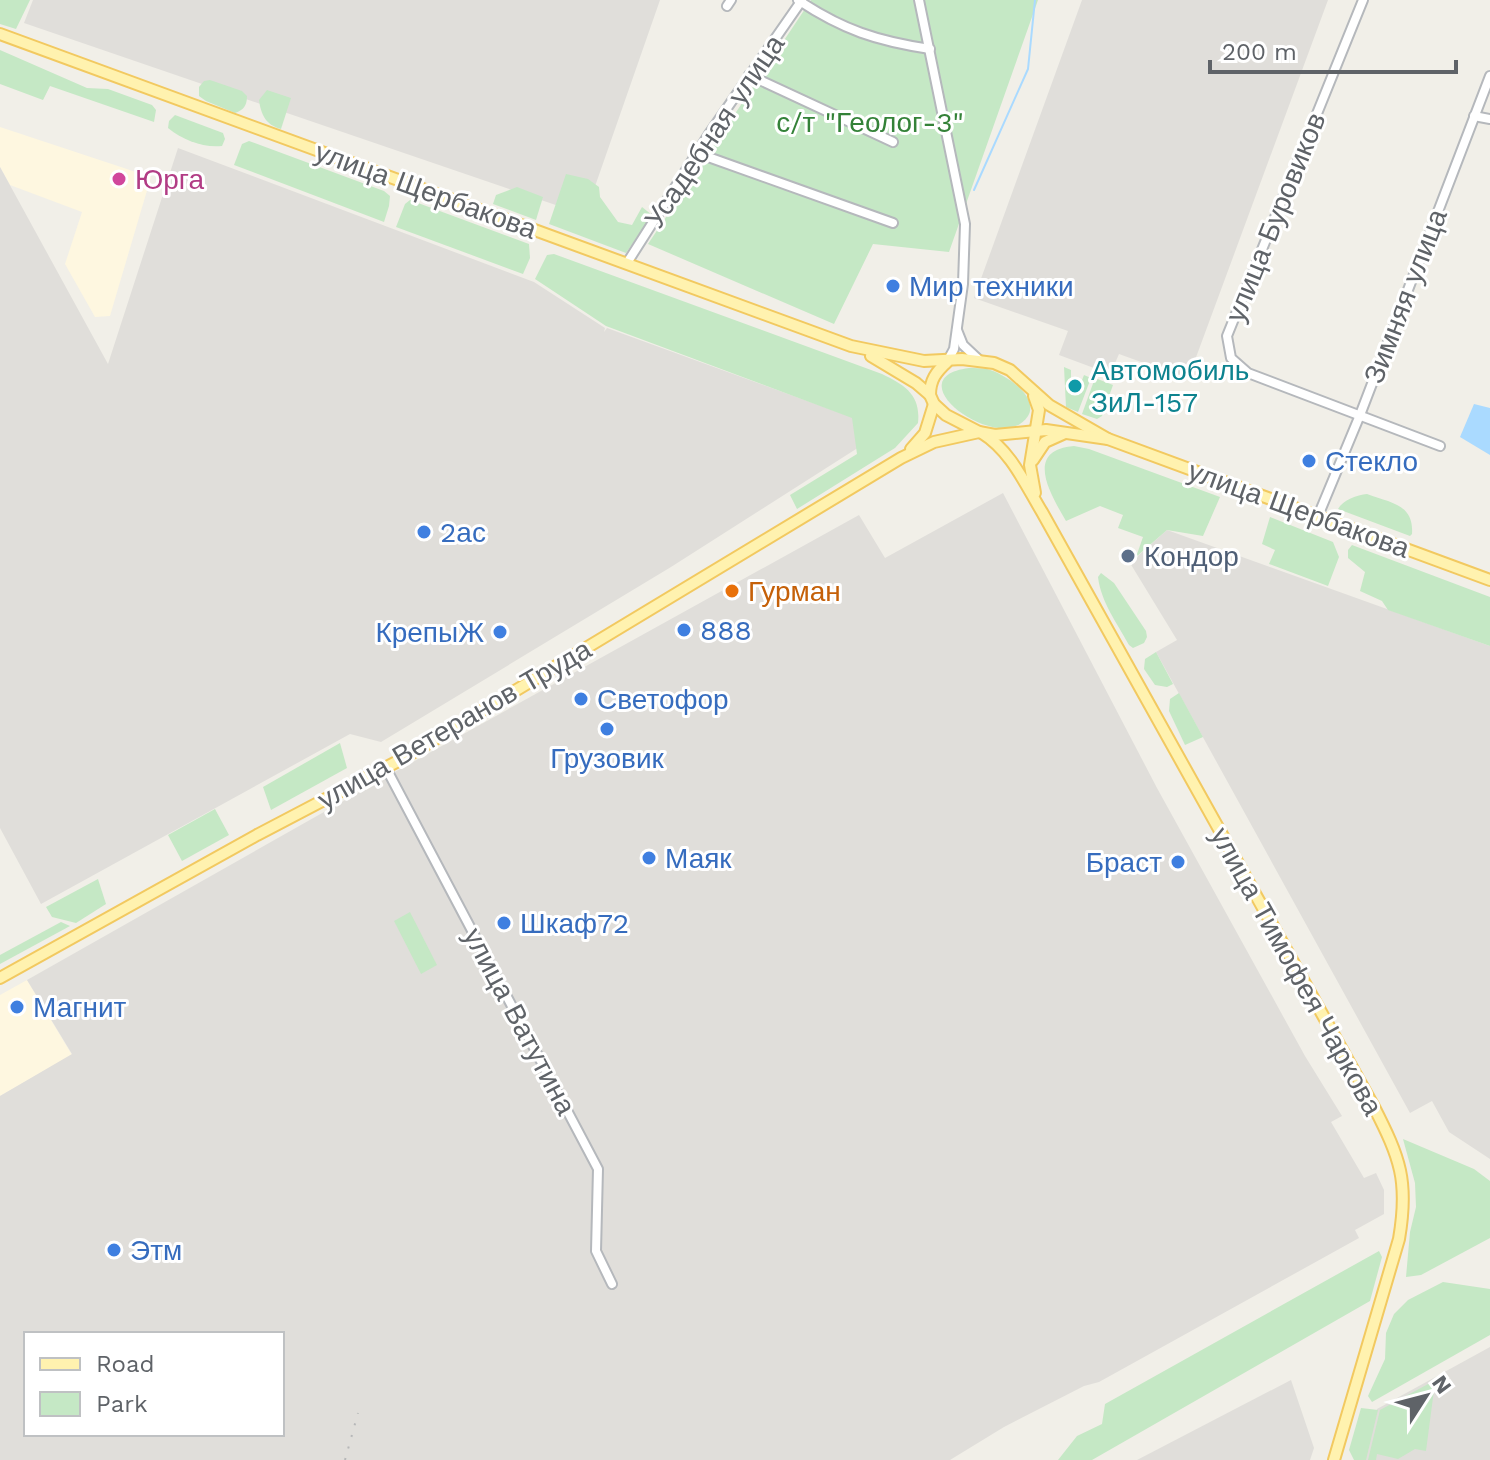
<svg xmlns="http://www.w3.org/2000/svg" width="1490" height="1460" font-family="'Work Sans',sans-serif">
  <style>
    .commercial { fill: #fef7e0 }
    .industrial { fill: #e0deda; fill-rule: evenodd }
    .green { fill: #c5e8c5 }
    .water { fill: #aadaff }
    .lines { fill: none; stroke-linecap: round; stroke-linejoin: round }
    .stream { stroke: #aadaff; stroke-width: 2 }
    .minor-casing { stroke: #b5b8bc; stroke-width: 12 }
    .major-casing { stroke: #f2c960; stroke-width: 14 }
    .minor { stroke: #fff; stroke-width: 8 }
    .major { stroke: #fff2af; stroke-width: 10 }
    .rail { stroke: #b6b7b8; stroke-width: 2; stroke-dasharray: 2 10; stroke-linecap: butt }
    .hotel-dot { fill: #d1479c; stroke: #fff; stroke-width: 3 }
    .shop-dot { fill: #3f7fe0; stroke: #fff; stroke-width: 3 }
    .culture-dot { fill: #0f9aa8; stroke: #fff; stroke-width: 3 }
    .service-dot { fill: #5c6f8a; stroke: #fff; stroke-width: 3 }
    .food-dot { fill: #e8710a; stroke: #fff; stroke-width: 3 }
    .labels { text-anchor: middle; stroke-width: 6; stroke-linejoin: round; paint-order: stroke }
    .park-label { font-size: 28px; fill: #348238; stroke: #fff }
    .street-label { font-size: 28px; fill: #5f6368; stroke: #fff }
    .hotel-label { font-size: 28px; fill: #b23c85; stroke: #fff; text-anchor: start }
    .shop-label { font-size: 28px; fill: #366cbe; stroke: #fff; text-anchor: start }
    .culture-label { font-size: 28px; fill: #0d838f; stroke: #fff; text-anchor: start }
    .service-label { font-size: 28px; fill: #4e5e75; stroke: #fff; text-anchor: start }
    .food-label { font-size: 28px; fill: #c56008; stroke: #fff; text-anchor: start }
  </style>
  <rect width="100%" height="100%" fill="#f1efe8"/>
  <g class="commercial">
    <polygon points="0,127 151,177 110,316 95,317 65,264 82,212 10,185 0,167"/>
    <polygon points="27,980 72,1055 0,1096 0,995"/>
  </g>
  <g class="industrial">
    <polygon points="33,0 660,0 585,215 24,23"/>
    <polygon points="1082,0 1328,0 1188,379 1119,354 1112,370 1104,367 1102,371 1059,355 1068,331 974,298"/>
    <polygon points="178,148 534,282 605,328 604,332 607,328 879,427 878,435 671,567 381,742 350,734 41,904 0,828 0,167 108,364"/>
    <path d="M1003,493L1157,788L1305,1056L1342,1116L1331,1122L1364,1178L1376,1173L1384,1190V1214L1355,1230L1359,1238L1099,1382L1084,1386L1004,1427L950,1460H0V1096L72,1054L27,980L393,773L859,515L885,558ZM26,1334H282V1434H26Z"/>
    <polygon points="1167,530 1490,646 1490,1159 1449,1132 1432,1101 1410,1113 1156,652 1177,640 1130,563"/>
    <polygon points="1490,1347 1490,1460 1365,1460 1377,1409"/>
    <polygon points="1291,1380 1314,1448 1310,1460 1137,1460"/>
  </g>
  <g class="green">
    <polygon points="0,0 30,0 16,29 0,24"/>
    <polygon points="811,0 1038,0 949,252 873,244 834,324 648,244"/>
    <polygon points="0,50 87,88 108,89 152,105 156,110 154,122 50,86 43,100 0,84"/>
    <path d="M210,80L242,91L247,96C247,105 244,110 235,113L206,101L199,96V87L204,81Z"/>
    <path d="M267,90L291,98L281,129C266,125 261,115 259,100Z"/>
    <path d="M175,115L223,133L225,139L222,146C203,148 183,140 168,128L169,121Z"/>
    <polygon points="249,141 384,191 390,196 389,206 384,222 234,165 242,144"/>
    <polygon points="566,174 588,179 599,187 600,197 618,222 632,225 642,207 652,215 626,253 549,224"/>
    <polygon points="517,187 543,197 536,220 493,204 496,195"/>
    <polygon points="410,200 529,244 530,258 523,274 396,227 405,204"/>
    <path d="M554,254L882,374C905,385 921,395 918,423L895,448L797,509L790,495L857,454L852,418L606,326L535,279L547,255Z"/>
    <polygon points="1064,367 1071,370 1071,392 1077,393 1084,375 1091,378 1078,412 1066,407"/>
    <path d="M969,368C975,368 981,368 987,369C1003,373 1040,396 1028,416C1002,458 891,378 969,368Z"/>
    <polygon points="1095,378 1113,385 1102,416 1097,419 1082,414"/>
    <path d="M1074,446L1089,449L1220,497L1203,536L1167,530L1136,557L1143,537L1118,528L1123,515L1100,506L1066,521C1051,495 1023,450 1074,446Z"/>
    <path d="M1367,494C1391,503 1414,504 1412,534L1410,536L1338,509C1343,500 1357,495 1367,494Z"/>
    <polygon points="1270,517 1333,542 1339,557 1328,586 1269,564 1275,550 1262,544"/>
    <polygon points="1352,545 1490,597 1490,646 1388,610 1382,601 1360,591 1365,572 1348,558 1348,550"/>
    <path d="M1101,573L1114,583L1146,631L1147,637L1144,643L1133,648L1129,645C1117,623 1101,602 1098,577Z"/>
    <polygon points="1156,652 1173,684 1167,687 1155,685 1144,669 1145,659"/>
    <polygon points="1179,693 1203,737 1185,745 1169,711 1170,699"/>
    <polygon points="340,743 347,768 271,810 263,787"/>
    <polygon points="215,809 229,835 182,861 168,835"/>
    <polygon points="98,879 106,904 76,923 52,917 46,907"/>
    <polygon points="410,912 437,965 421,974 394,921"/>
    <polygon points="61,922 70,926 0,964 0,955"/>
    <polygon points="1403,1139 1474,1169 1490,1181 1490,1238 1421,1275 1406,1277 1410,1232 1416,1207 1415,1183"/>
    <polygon points="1379,1251 1382,1257 1370,1301 1092,1460 1058,1460 1077,1436 1102,1424 1105,1404"/>
    <polygon points="1443,1282 1490,1289 1490,1335 1372,1402 1368,1396 1385,1359 1386,1333 1394,1314 1408,1300"/>
    <polygon points="1430,1383 1434,1390 1426,1451 1415,1449 1398,1459 1377,1454 1376,1460 1368,1460 1380,1410"/>
    <polygon points="1361,1408 1378,1410 1366,1460 1354,1460 1349,1450"/>
  </g>
  <polygon class="water" points="1474,404 1490,408 1490,455 1460,437"/>
  <g class="lines">
    <polyline class="stream" points="974,190 1028,69 1035,0"/>
    <g class="minor-casing">
      <g id="minor">
        <path d="M798,0C843,30 877,41 930,49"/>
        <polyline points="919,0 965,224 963,284 954,349 947,362"/>
        <polyline points="1363,0 1227,336 1231,358 1248,373 1440,446"/>
        <polyline points="727,6 731,0"/>
        <polyline points="749,75 893,142"/>
        <polyline points="1474,116 1490,119"/>
        <polyline points="697,153 893,223"/>
        <polyline points="627,263 709,134 802,0"/>
        <polyline points="957,330 963,345 979,360"/>
        <polyline points="1318,516 1360,415 1490,76"/>
        <polyline points="386,768 598,1169 596,1251 612,1284"/>
      </g>
    </g>
    <g class="major-casing">
      <g id="major">
        <polyline points="0,34 851,346 924,361 962,359 994,363 1010,370 1049,405 1108,439"/>
        <polyline points="871,356 916,383 930,395 934,404 946,415 979,432 995,435 1046,430 1108,439 1490,580"/>
        <path d="M930,395C930,380 936,372 947,362"/>
        <polyline points="1034,396 1039,410 1030,465 1035,493"/>
        <path d="M982,433C1011,451 1025,484 1042,512L1374,1107C1400,1158 1409,1181 1399,1239L1334,1460"/>
        <polyline points="911,449 925,433 934,404"/>
        <polyline points="1033,460 1045,442 1065,433"/>
        <polyline points="0,978 257,835 402,759 901,458 934,442 979,432"/>
      </g>
    </g>
    <use href="#minor" class="minor"/>
    <use href="#major" class="major"/>
    <polyline class="rail" points="345,1460 358,1413"/>
  </g>
  <circle class="hotel-dot" cx="119" cy="179" r="8"/>
  <g class="shop-dot">
    <circle cx="893" cy="286" r="8"/>
    <circle cx="1309" cy="461" r="8"/>
    <circle cx="424" cy="532" r="8"/>
    <circle cx="684" cy="630" r="8"/>
    <circle cx="500" cy="632" r="8"/>
    <circle cx="581" cy="699" r="8"/>
    <circle cx="607" cy="729" r="8"/>
    <circle cx="649" cy="858" r="8"/>
    <circle cx="1178" cy="862" r="8"/>
    <circle cx="504" cy="923" r="8"/>
    <circle cx="17" cy="1007" r="8"/>
    <circle cx="114" cy="1250" r="8"/>
  </g>
  <circle class="culture-dot" cx="1075" cy="386" r="8"/>
  <circle class="service-dot" cx="1128" cy="556" r="8"/>
  <circle class="food-dot" cx="732" cy="591" r="8"/>
  <g class="labels">
    <g class="park-label">
      <text x="870" y="132">с/т "Геолог-3"</text>
    </g>
    <g class="street-label">
      <text transform="translate(714 131) rotate(-56)" y="10">Усадебная улица</text>
      <text transform="translate(426 190) rotate(20)" y="10">улица Щербакова</text>
      <text transform="translate(1275 217) rotate(-68)" y="10">улица Буровиков</text>
      <text transform="translate(1405 296) rotate(-69)" y="10">Зимняя улица</text>
      <text transform="translate(1299 509) rotate(20)" y="10">улица Щербакова</text>
      <text transform="translate(454 724) rotate(-30)" y="10">улица Ветеранов Труда</text>
      <text transform="translate(1297 971) rotate(61)" y="10">улица Тимофея Чаркова</text>
      <text transform="translate(520 1021) rotate(62)" y="10">улица Ватутина</text>
    </g>
    <g class="hotel-label">
      <text x="135" y="189">Юрга</text>
    </g>
    <g class="shop-label">
      <text x="909" y="296">Мир техники</text>
      <text x="1325" y="471">Стекло</text>
      <text x="440" y="542">2ас</text>
      <text x="700" y="640">888</text>
      <text x="484" y="642" text-anchor="end">КрепыЖ</text>
      <text x="597" y="709">Светофор</text>
      <text x="607" y="768" text-anchor="middle">Грузовик</text>
      <text x="665" y="868">Маяк</text>
      <text x="1162" y="872" text-anchor="end">Браст</text>
      <text x="520" y="933">Шкаф72</text>
      <text x="33" y="1017">Магнит</text>
      <text x="130" y="1260">Этм</text>
    </g>
    <g class="culture-label">
      <text x="1091" y="380">Автомобиль<tspan x="1091" dy="32">ЗиЛ-157</tspan></text>
    </g>
    <g class="service-label">
      <text x="1144" y="566">Кондор</text>
    </g>
    <g class="food-label">
      <text x="748" y="601">Гурман</text>
    </g>
  </g>
  <rect x="24" y="1332" width="260" height="104" fill="#ffffff" stroke="#bfc1c3" stroke-width="2"/>
  <rect x="40" y="1358" width="40" height="12" fill="#fff2af" stroke="#bfc1c3" stroke-width="2"/>
  <text x="96" y="1372" font-size="24" fill="#5f6368">Road</text>
  <rect x="40" y="1392" width="40" height="24" fill="#c5e8c5" stroke="#bfc1c3" stroke-width="2"/>
  <text x="96" y="1412" font-size="24" fill="#5f6368">Park</text>
  <g transform="translate(1426 1396) rotate(54)" stroke="#ffffff" stroke-width="6" paint-order="stroke">
  <path d="M0-6L14 30L0 20L-14 30Z" fill="#5f6368"/>
  <text y="-12" font-size="22" font-weight="bold" text-anchor="middle" fill="#5f6368">N</text>
  </g>
  <path d="M1210 60v12h246v-12" fill="none" stroke="#5f6368" stroke-width="4"/>
  <text x="1222" y="60" font-size="24" fill="#5f6368" stroke="#ffffff" stroke-width="6" paint-order="stroke">200 m</text>
</svg>
